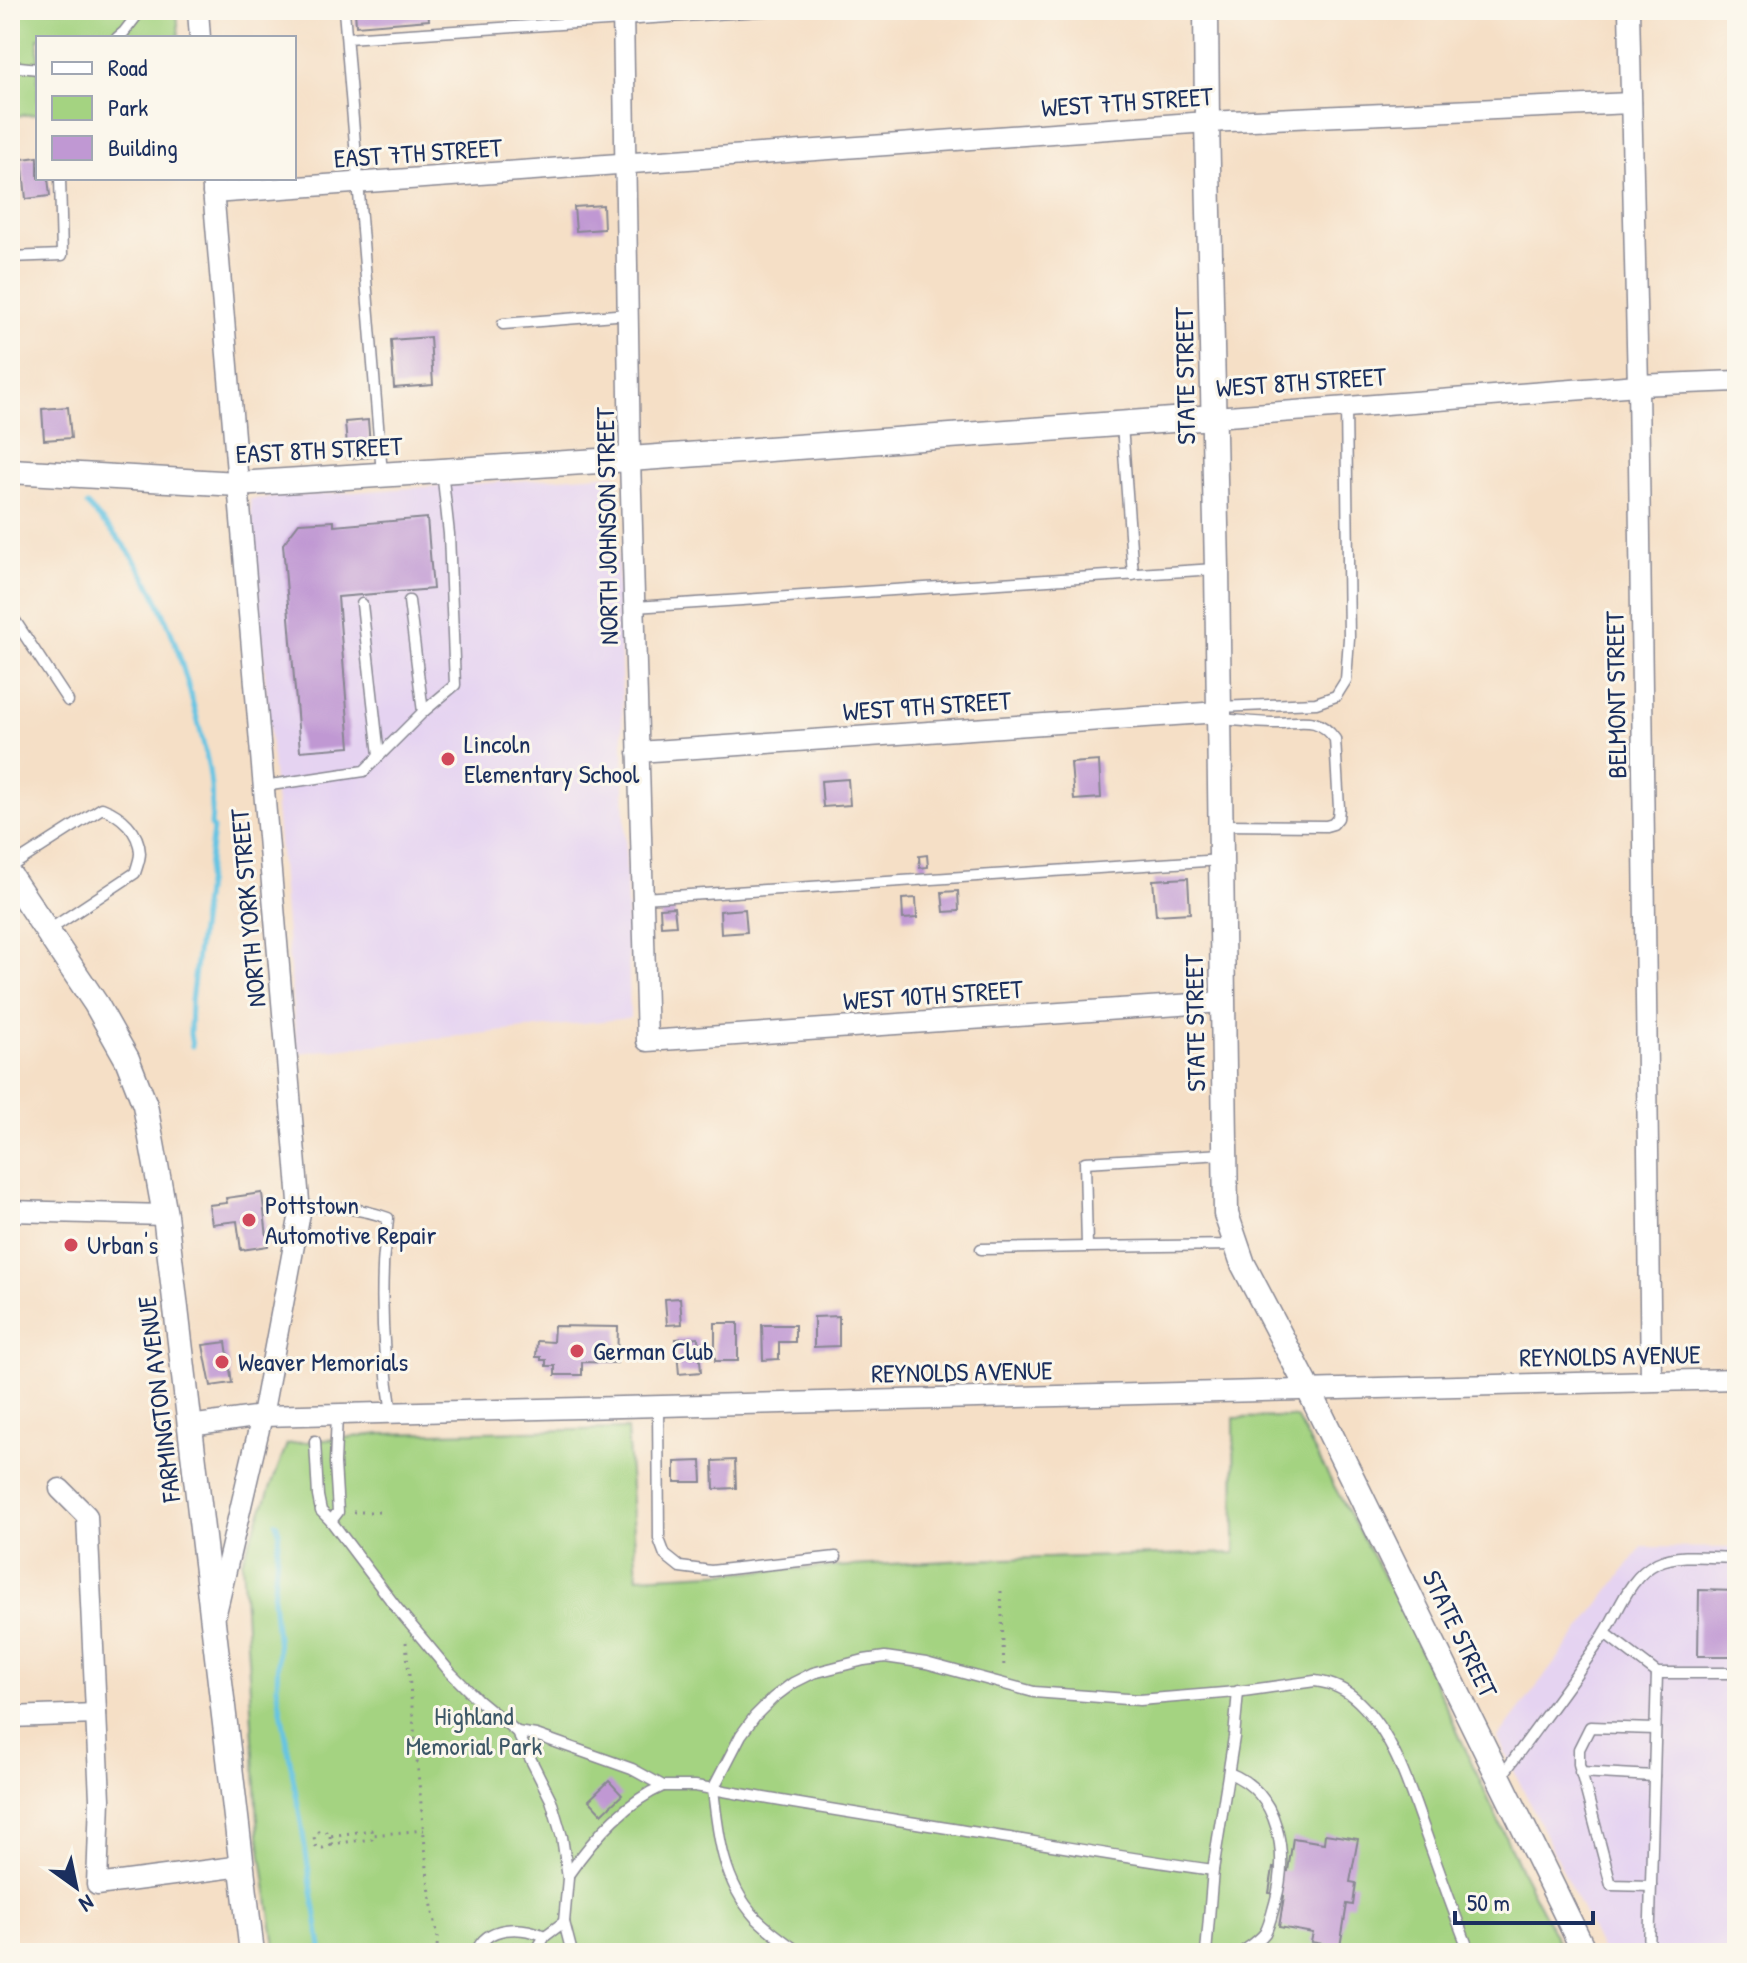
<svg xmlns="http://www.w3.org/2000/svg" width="1747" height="1963" font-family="'Patrick Hand',sans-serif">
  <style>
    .built { fill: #e5d3f1 }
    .green { fill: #a4d381; stroke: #608170; stroke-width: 2 }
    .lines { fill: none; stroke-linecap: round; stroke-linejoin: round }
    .stream { stroke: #65c4e3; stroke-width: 5 }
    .building { fill: #c098d3 }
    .service-casing { stroke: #888792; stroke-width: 13 }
    .minor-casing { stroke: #888792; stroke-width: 23 }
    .tertiary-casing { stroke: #888792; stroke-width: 27 }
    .path { stroke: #888792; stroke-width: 3; stroke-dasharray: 2 6; stroke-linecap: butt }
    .service { stroke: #fff; stroke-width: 10 }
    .minor { stroke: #fff; stroke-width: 20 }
    .tertiary { stroke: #fff; stroke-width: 24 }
    .poi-dot { fill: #d1495b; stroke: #fbf7ec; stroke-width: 3 }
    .labels { text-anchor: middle; stroke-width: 6; stroke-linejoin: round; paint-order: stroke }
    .street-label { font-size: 26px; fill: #1b2f5e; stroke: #fbf7ec }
    .poi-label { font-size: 26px; fill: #1b2f5e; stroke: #fbf7ec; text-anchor: start }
    .park-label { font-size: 26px; fill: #3d5867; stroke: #fbf7ec }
  </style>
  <rect width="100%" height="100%" fill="#fbf7ec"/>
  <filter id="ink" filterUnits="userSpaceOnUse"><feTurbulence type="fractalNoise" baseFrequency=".0125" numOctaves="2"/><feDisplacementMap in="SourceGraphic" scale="16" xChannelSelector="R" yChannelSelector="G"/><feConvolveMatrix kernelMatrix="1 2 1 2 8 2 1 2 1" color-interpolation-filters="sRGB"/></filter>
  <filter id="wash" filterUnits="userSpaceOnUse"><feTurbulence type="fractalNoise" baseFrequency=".006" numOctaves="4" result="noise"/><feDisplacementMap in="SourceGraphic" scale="32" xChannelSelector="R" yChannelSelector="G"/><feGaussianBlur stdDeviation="1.8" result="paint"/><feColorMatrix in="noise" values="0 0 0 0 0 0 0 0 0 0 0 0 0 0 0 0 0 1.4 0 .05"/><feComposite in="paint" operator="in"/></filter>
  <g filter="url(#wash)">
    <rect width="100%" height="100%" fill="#f5dfc6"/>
    <g class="built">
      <polygon points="616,474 630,1018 297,1053 250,499"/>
      <polygon points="1642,1547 1737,1548 1737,1953 1603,1953 1498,1738"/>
    </g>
    <g class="green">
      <polygon points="10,10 177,10 179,38 38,38 38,114 10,116"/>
      <polygon points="1296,1417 1400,1606 1518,1864 1564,1953 276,1953 259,1836 242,1562 287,1444 381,1434 627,1429 637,1577 968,1560 1235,1553 1234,1418"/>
    </g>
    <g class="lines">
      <g class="stream">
        <path d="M87,505C102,522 120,538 132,556C165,603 181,657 195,711C206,752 215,783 211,826L213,829L191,1001L190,1034L192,1046"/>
        <polyline points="276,1523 279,1531 273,1599 278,1648 277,1687 302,1828 322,1953"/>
      </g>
    </g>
    <g id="blocks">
      <g class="building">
        <polygon points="355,10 428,10 429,20 356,26"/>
        <polygon points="38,157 38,178 48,178 50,196 26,199 22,159"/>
        <polygon points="603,205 604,229 576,231 574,207"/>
        <polygon points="430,337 433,385 394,388 391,340"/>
        <polygon points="68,407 71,438 44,440 42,409"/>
        <polygon points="368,420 371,457 348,459 345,422"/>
        <polygon points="427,518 433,589 338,597 350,747 300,751 283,544 299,523 334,521 334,526"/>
        <polygon points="1099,761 1101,798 1074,800 1071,763"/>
        <polygon points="848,779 850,805 823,807 821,781"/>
        <polygon points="927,855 928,867 920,868 919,856"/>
        <polygon points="1188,878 1190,913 1156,915 1153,880"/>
        <polygon points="958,891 959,911 944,912 942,892"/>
        <polygon points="916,898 917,918 903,919 902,899"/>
        <polygon points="674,907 676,925 661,926 660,908"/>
        <polygon points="745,909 747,932 721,934 720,911"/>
        <polygon points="262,1193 268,1246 241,1250 237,1221 212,1224 209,1205 227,1203 226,1198"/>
        <polygon points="680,1298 682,1324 667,1325 665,1299"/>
        <polygon points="839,1316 839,1346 814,1347 814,1317"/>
        <rect x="715" y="1323" width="23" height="38"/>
        <polygon points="762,1325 795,1325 795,1342 779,1342 779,1359 763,1360"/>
        <polygon points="554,1326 618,1327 617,1363 582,1362 582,1375 555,1375 555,1366 546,1366 546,1360 541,1360 541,1357 536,1357 537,1341 553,1342"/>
        <polygon points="698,1337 701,1372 679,1374 676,1339"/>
        <polygon points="226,1342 232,1383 211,1386 203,1345"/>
        <polygon points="735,1460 736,1488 714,1489 713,1461"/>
        <polygon points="701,1461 702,1482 675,1482 675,1462"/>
        <polygon points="1699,1590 1737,1591 1737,1656 1698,1656"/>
        <polygon points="609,1781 622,1795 602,1814 589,1800"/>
        <polygon points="1325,1834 1358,1839 1350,1882 1356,1883 1353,1905 1347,1904 1340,1947 1311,1942 1313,1933 1279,1927 1284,1896 1269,1893 1273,1868 1288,1871 1293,1838 1324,1843"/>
      </g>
    </g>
  </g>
  <g filter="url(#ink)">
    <use href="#blocks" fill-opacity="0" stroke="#888792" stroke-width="2"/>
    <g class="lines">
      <g class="service-casing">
        <g id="service">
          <polyline points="344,10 382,474"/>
          <polyline points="117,38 124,32 141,10"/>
          <polyline points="347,38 777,10"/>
          <polyline points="10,66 38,69"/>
          <polyline points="10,257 62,255 60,178"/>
          <polyline points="503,324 628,314"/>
          <polyline points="1122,425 1133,575"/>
          <polyline points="409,601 423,712"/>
          <polyline points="362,604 379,755"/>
          <polyline points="635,607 1215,569"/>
          <polyline points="10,613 68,701"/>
          <polyline points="1219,707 1316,703 1336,696 1346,680 1349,638 1346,407"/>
          <path d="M1221,719C1238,720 1255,723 1272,723C1299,724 1316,713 1335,739L1339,808L1338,818L1333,824L1326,826L1221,825"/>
          <polyline points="264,786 364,771 423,712 455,685 449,534 442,470"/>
          <path d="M10,867L102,808C121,815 139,831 140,853C140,859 137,867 135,873L49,930"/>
          <polyline points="643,898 1221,860"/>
          <polyline points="1223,1154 1085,1162 1087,1247 1235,1245"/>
          <path d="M300,1207C331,1206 358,1207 388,1218C387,1235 383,1251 383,1268C381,1317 384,1364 392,1413"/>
          <polyline points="981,1249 1087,1247"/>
          <polyline points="658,1406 659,1539 665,1555 680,1567 711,1571 836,1557"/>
          <polyline points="315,1441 318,1496 321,1511 331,1521 396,1607 450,1672 477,1699 517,1732 551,1800 562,1837 568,1878 564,1922 572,1953"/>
          <polyline points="331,1521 338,1512 335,1463 337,1414"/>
          <polyline points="1605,1633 1657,1673 1737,1673"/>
          <path d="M517,1732L536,1735L632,1769L663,1786H695L713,1789L741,1735L755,1716L773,1698L793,1683L813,1673L864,1660L885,1657L926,1663L1034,1692L1140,1700L1236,1692L1315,1681C1331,1683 1347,1690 1359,1702C1392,1734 1408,1783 1423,1826C1438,1868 1453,1911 1470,1953"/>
          <polyline points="1580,1772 1654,1776"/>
          <path d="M1229,1773C1280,1793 1289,1854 1275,1903C1272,1913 1270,1924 1265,1933C1259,1941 1249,1947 1241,1953"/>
          <path d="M1501,1777C1535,1730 1570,1684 1603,1636C1619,1612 1628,1577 1657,1563C1681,1552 1711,1558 1737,1558"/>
          <path d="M568,1875C592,1840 624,1803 663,1786"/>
          <polyline points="1651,1886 1611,1885 1579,1764 1579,1749 1590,1727 1655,1729"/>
          <path d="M476,1953C486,1924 522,1926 545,1936"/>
          <polyline points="535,1953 545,1936 564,1922"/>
          <path d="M800,1953C785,1942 769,1931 756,1918C723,1882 718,1836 713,1789C799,1805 886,1818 972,1832C1053,1845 1133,1859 1213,1870L1234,1737L1238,1691"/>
          <polyline points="1206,1953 1213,1870"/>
          <polyline points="1649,1953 1657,1673"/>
        </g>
      </g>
      <g class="minor-casing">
        <g id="minor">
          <polyline points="198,10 200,38"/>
          <polyline points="623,10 630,459 647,1041 1223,1002"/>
          <polyline points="1629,10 1638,385 1651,1380"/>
          <polyline points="212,178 300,1213 262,1416 216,1613"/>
          <polyline points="213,193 1207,122 1631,103"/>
          <polyline points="1214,417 1638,385 1737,381"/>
          <polyline points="638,752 1219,712"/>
          <polyline points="10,1211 165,1215"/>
          <polyline points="190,1426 262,1416 1737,1379"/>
          <polyline points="60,1489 87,1516 100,1799 97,1885 242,1866"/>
          <polyline points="10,1717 96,1714"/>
        </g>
      </g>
      <g class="tertiary-casing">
        <g id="tertiary">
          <polyline points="1206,10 1207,122 1217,569 1226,1214 1243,1264 1309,1390 1585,1953"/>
          <polyline points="10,471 238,484 630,459 1214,417"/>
          <polyline points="10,876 96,1004 127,1059 145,1105 165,1215 252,1953"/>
        </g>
      </g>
      <g class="path">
        <polyline points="353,1512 384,1512"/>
        <polyline points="1001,1591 1004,1669"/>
        <polyline points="406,1642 428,1879 433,1913 438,1936 437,1947"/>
        <polyline points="330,1836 331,1844 372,1839 372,1835"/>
        <polyline points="331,1844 323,1848 316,1847 314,1837 318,1832 325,1831 330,1836 371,1830 372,1835 424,1830"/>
      </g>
      <use href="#service" class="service"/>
      <use href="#minor" class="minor"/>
      <use href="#tertiary" class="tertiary"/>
    </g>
  </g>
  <g class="poi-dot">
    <circle cx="448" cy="759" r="8"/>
    <circle cx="249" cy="1220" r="8"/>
    <circle cx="71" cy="1245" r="8"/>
    <circle cx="577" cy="1351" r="8"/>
    <circle cx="222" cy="1362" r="8"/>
  </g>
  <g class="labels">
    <g class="street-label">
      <text transform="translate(1127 102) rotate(-4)" y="9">WEST 7TH STREET</text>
      <text transform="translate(418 153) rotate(-4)" y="9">EAST 7TH STREET</text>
      <text transform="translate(1185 376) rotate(-91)" y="9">STATE STREET</text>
      <text transform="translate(1301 382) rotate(-4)" y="9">WEST 8TH STREET</text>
      <text transform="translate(319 450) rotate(-3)" y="9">EAST 8TH STREET</text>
      <text transform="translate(607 526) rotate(-91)" y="9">NORTH JOHNSON STREET</text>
      <text transform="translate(1616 695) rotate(-91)" y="9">BELMONT STREET</text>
      <text transform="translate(927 706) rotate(-4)" y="9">WEST 9TH STREET</text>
      <text transform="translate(248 908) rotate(-95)" y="9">NORTH YORK STREET</text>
      <text transform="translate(933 995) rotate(-4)" y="9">WEST 10TH STREET</text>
      <text transform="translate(1195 1023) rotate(-91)" y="9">STATE STREET</text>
      <text transform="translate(1610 1356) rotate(-1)" y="9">REYNOLDS AVENUE</text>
      <text transform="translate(962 1372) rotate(-1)" y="9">REYNOLDS AVENUE</text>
      <text transform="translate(159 1399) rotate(-97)" y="9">FARMINGTON AVENUE</text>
      <text transform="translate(1460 1634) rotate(64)" y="9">STATE STREET</text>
    </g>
    <g class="poi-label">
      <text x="464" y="753">Lincoln<tspan x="464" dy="30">Elementary School</tspan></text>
      <text x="265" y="1214">Pottstown<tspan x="265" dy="30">Automotive Repair</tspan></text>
      <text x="87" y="1254">Urban's</text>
      <text x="593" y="1360">German Club</text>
      <text x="238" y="1371">Weaver Memorials</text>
    </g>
    <g class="park-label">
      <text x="474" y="1725">Highland<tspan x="474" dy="30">Memorial Park</tspan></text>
    </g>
  </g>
  <rect width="1747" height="1963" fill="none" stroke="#fbf7ec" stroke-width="40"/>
  <rect x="36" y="36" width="260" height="144" fill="#fbf7ec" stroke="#a1a7b3" stroke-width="2"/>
  <rect x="52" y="62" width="40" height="12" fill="#ffffff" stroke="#a1a7b3" stroke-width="2"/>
  <text x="108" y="76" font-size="24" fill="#1b2f5e">Road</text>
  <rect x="52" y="96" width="40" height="24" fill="#a4d381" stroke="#a1a7b3" stroke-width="2"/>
  <text x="108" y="116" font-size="24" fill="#1b2f5e">Park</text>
  <rect x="52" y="136" width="40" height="24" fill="#c098d3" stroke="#a1a7b3" stroke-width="2"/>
  <text x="108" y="156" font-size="24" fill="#1b2f5e">Building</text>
  <g transform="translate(76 1887) rotate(147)" stroke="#fbf7ec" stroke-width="6" paint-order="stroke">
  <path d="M0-6L14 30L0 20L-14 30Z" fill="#1b2f5e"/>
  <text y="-12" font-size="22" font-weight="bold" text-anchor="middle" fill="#1b2f5e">N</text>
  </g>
  <path d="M1455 1911v12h138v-12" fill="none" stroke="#1b2f5e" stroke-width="4"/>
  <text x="1467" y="1911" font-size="24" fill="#1b2f5e" stroke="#fbf7ec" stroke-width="6" paint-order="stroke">50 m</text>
</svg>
